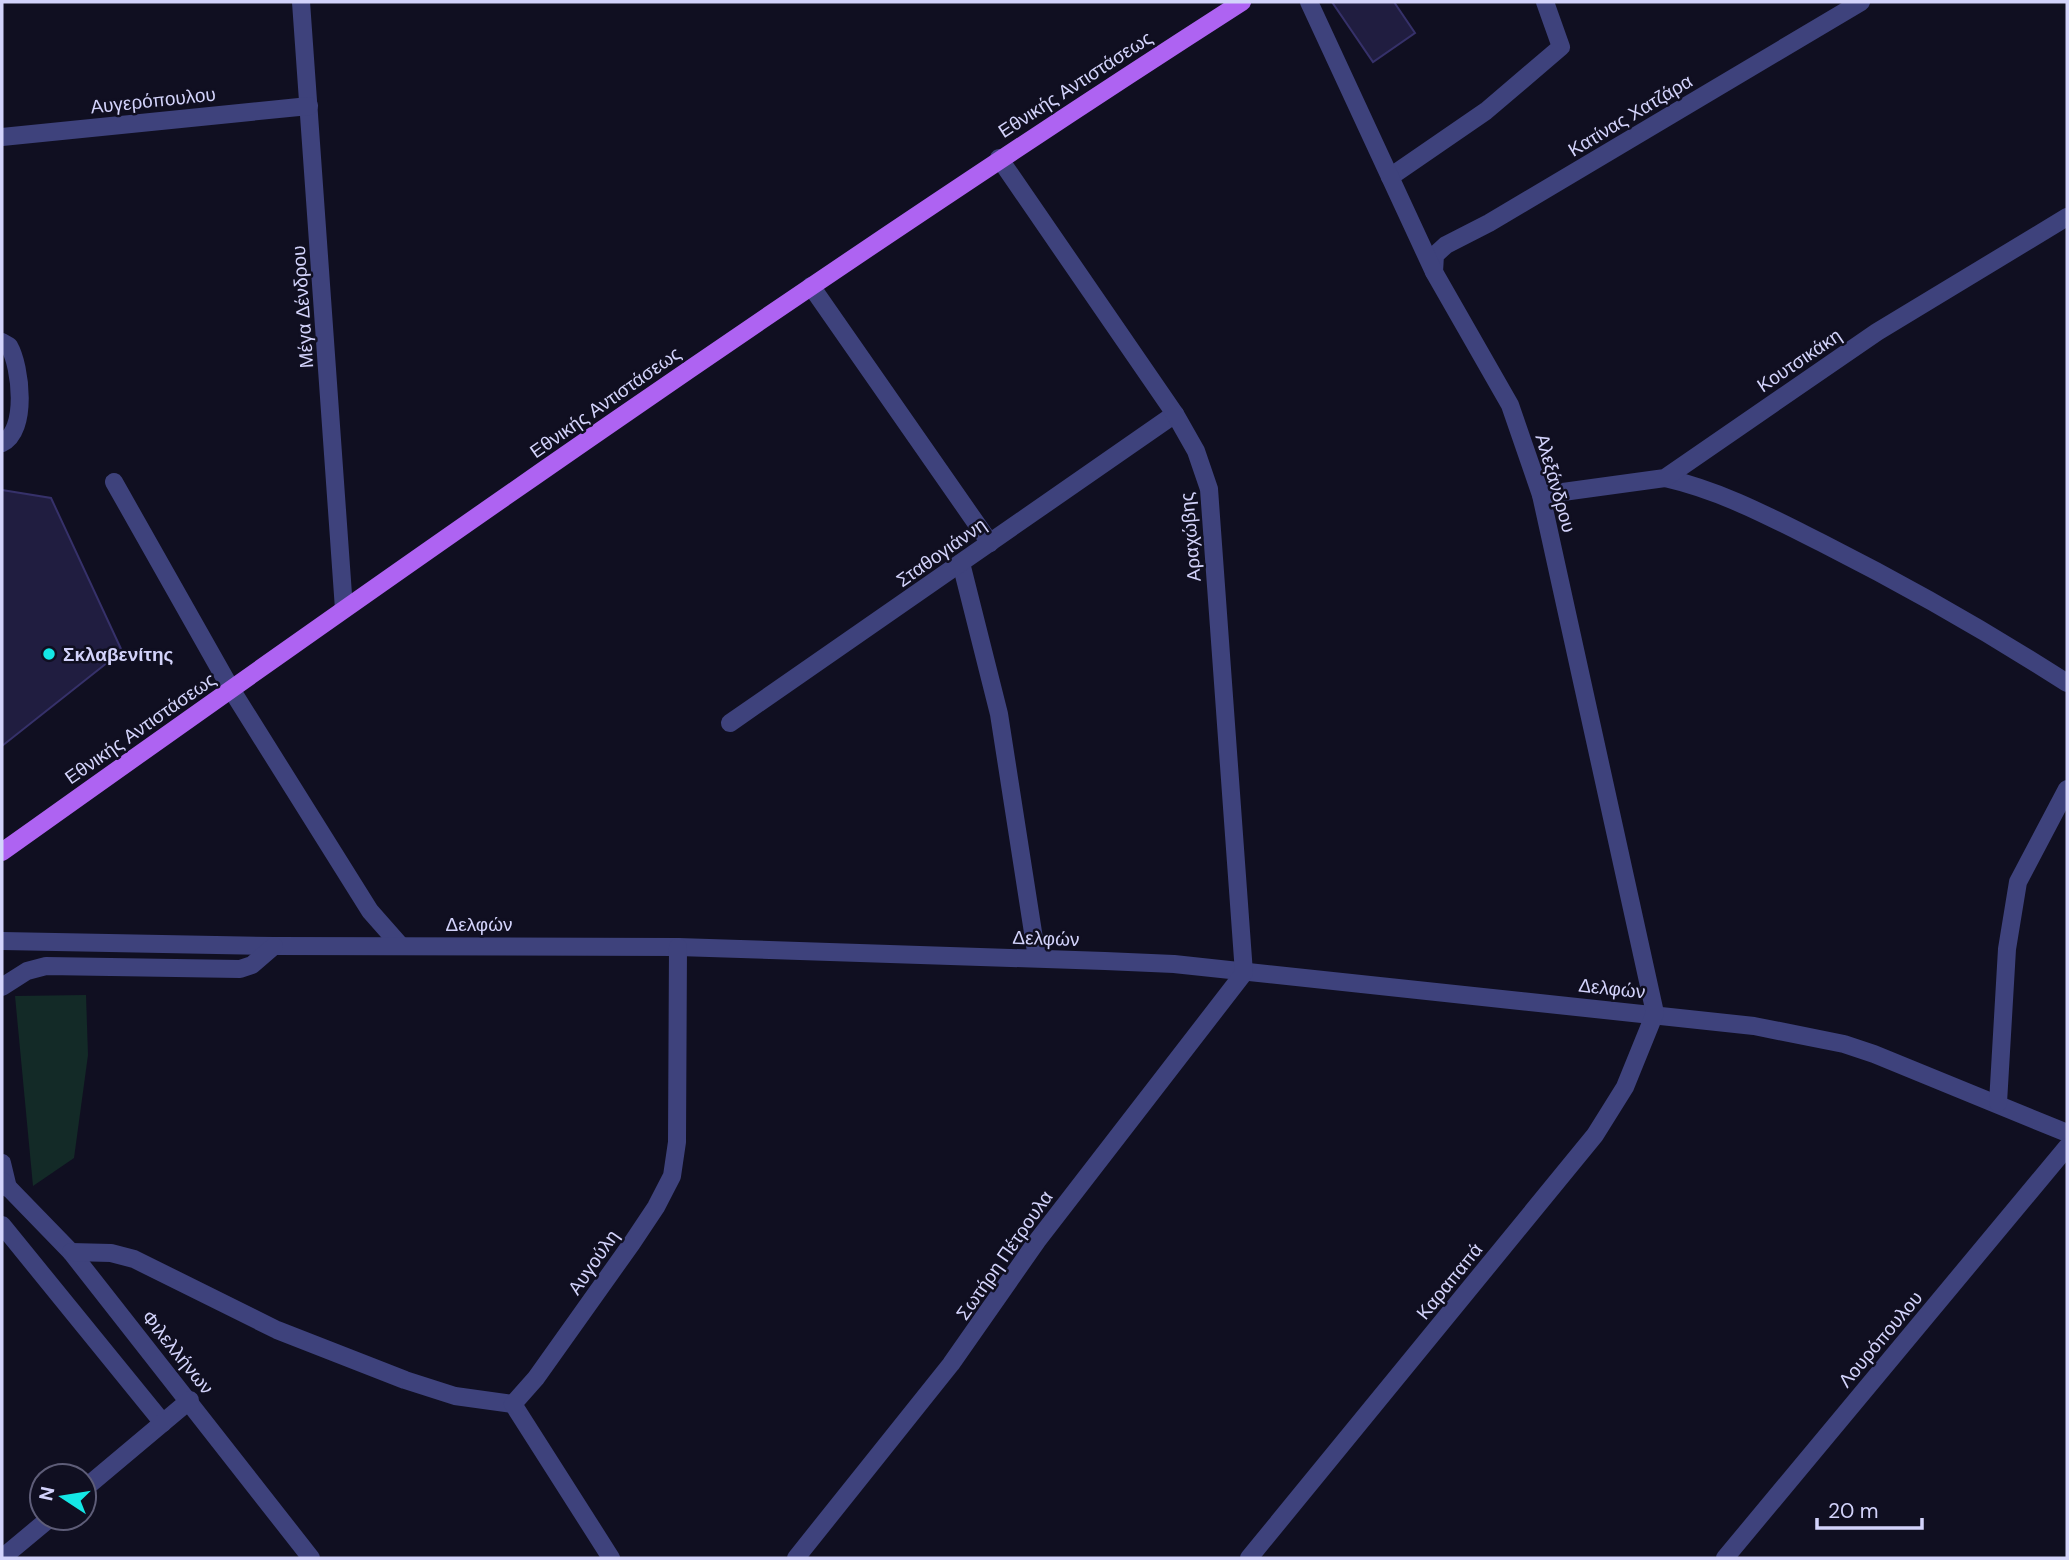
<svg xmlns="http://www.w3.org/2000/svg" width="2069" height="1560" font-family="'DM Sans',sans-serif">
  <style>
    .green { fill: #132a27 }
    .building { fill: #201d40; stroke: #36316a; stroke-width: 2 }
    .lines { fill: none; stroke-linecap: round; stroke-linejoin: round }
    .minor { stroke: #3e427c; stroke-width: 18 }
    .major { stroke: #ae63f2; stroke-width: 18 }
    .poi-dot { fill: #14e7e6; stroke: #100f21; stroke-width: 2.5 }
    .labels { text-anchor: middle; stroke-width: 5; stroke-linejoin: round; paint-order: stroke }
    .street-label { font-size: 19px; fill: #d3d3fb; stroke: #100f21 }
    .poi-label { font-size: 19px; font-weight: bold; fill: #d3d3fb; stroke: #100f21; text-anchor: start }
  </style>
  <rect width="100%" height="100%" fill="#100f21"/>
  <polygon class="green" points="86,995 88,1055 74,1158 33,1186 15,996"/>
  <g class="building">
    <polygon points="1332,2 1394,2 1415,33 1373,62"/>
    <polygon points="2,490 51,498 122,651 2,746"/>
  </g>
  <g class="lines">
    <g class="minor">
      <polyline points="301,2 344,609"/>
      <polyline points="2,137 309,106"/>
      <polyline points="1390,177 1486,111 1561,47 1545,2"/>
      <polyline points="1434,272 1435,255 1446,245 1489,223 1861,2"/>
      <polyline points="811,286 990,543"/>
      <path d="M2,342L9,346C21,367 28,431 2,443"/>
      <path d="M1665,478C1722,491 1770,517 1822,543C1907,586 1988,632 2067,683"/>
      <polyline points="114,482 231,689 370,911 400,945"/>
      <polyline points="1541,495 1665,478 1877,332 2067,217"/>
      <polyline points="961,563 999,714 1037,958"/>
      <polyline points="730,723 1175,414"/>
      <polyline points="2,941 274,946 678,947 1105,961 1174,964 1754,1026 1844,1044 1874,1054 2067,1133"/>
      <polyline points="2,987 27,971 46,966 240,969 252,965 274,946"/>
      <polyline points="1998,1103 2007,949 2018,882 2067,789"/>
      <polyline points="2,1163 8,1188"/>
      <polyline points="2,1181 71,1252 311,1558"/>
      <polyline points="2,1225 163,1423"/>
      <polyline points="71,1252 111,1253 134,1259 277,1330 405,1380 455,1396 513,1404"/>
      <polyline points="84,1489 190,1400"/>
      <polyline points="2,1558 50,1518"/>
      <polyline points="611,1558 513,1404 536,1378 632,1243 656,1207 672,1176 677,1142 678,947"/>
      <polyline points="796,1558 951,1364 1037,1241 1244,973 1209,489 1196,451 1175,414 999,158"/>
      <polyline points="1249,1558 1595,1135 1625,1087 1655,1013 1541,495 1510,405 1434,272 1309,2"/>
      <polyline points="1725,1558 2067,1147"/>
    </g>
    <path class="major" d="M2,852C410,561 820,273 1242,2"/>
  </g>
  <circle class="poi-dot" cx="49" cy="654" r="7"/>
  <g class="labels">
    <g class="street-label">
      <text transform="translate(1075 84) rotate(-33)" y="7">Εθνικής Αντιστάσεως</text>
      <text transform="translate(153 100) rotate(-6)" y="7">Αυγερόπουλου</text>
      <text transform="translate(1630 115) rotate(-31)" y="7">Κατίνας Χατζάρα</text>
      <text transform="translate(302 307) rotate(-94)" y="7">Μέγα Δένδρου</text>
      <text transform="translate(1799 360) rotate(-34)" y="7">Κουτσικάκη</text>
      <text transform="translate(605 402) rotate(-35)" y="7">Εθνικής Αντιστάσεως</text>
      <text transform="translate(1556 483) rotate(74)" y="7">Αλεξάνδρου</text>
      <text transform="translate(1190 537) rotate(-95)" y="7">Αραχώβης</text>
      <text transform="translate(941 552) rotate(-35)" y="7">Σταθογιάννη</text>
      <text transform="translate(140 728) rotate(-35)" y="7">Εθνικής Αντιστάσεως</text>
      <text x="479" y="931">Δελφών</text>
      <text transform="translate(1046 938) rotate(2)" y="7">Δελφών</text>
      <text transform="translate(1612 988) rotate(6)" y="7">Δελφών</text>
      <text transform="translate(1004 1255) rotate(-55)" y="7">Σωτήρη Πέτρουλα</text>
      <text transform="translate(593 1262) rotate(-55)" y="7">Αυγούλη</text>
      <text transform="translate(1449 1281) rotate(-51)" y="7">Καραπαπά</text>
      <text transform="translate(1880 1339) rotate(-50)" y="7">Λουρόπουλου</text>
      <text transform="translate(178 1352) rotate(51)" y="7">Φιλελλήνων</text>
    </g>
    <g class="poi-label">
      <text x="63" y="661">Σκλαβενίτης</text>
    </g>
  </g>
  <rect width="2069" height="1560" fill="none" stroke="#d3d3fb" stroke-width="7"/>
  <g transform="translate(63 1497) rotate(282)"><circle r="33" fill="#100f21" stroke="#5e5d78" stroke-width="2"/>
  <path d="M0-5L12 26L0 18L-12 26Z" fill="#14e7e6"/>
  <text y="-10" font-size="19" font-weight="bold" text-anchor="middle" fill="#d3d3fb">N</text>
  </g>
  <path d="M1817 1518v10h105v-10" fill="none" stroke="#d3d3fb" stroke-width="3.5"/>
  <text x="1828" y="1518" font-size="21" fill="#d3d3fb" stroke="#100f21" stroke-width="5" paint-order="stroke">20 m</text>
</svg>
